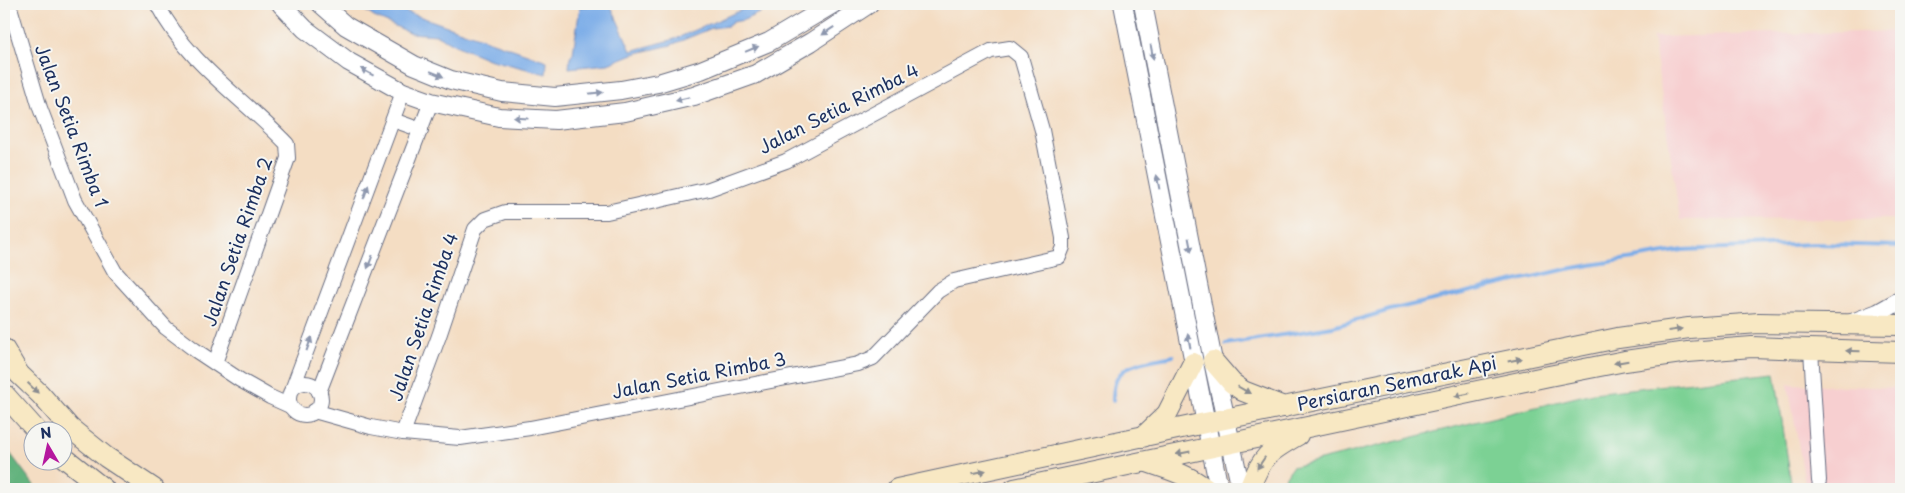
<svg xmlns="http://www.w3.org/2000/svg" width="1905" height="493" font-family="'Playpen Sans',sans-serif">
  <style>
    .built { fill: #f7cfd0 }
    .green { fill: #7bd194; stroke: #4b8079 }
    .forest { fill: #64b37e; stroke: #40716e }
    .water { fill: #7dade8; stroke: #4c6ea3 }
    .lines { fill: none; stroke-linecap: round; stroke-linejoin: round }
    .stream { stroke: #7dade8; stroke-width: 4 }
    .minor-casing { stroke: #676c81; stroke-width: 16 }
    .tertiary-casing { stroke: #676c81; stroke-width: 20 }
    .secondary-casing { stroke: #676c81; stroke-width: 22 }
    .minor { stroke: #fff; stroke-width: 14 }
    .tertiary { stroke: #fff; stroke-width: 18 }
    .secondary { stroke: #f8e8c3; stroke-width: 20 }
    .oneway { fill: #8d97ae }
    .oneway2 { fill: #8a8c90 }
    .labels { text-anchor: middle; stroke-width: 4; stroke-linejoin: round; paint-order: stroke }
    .street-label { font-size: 18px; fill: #1b2f5e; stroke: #f6f6f2 }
  </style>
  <rect width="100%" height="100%" fill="#f6f6f2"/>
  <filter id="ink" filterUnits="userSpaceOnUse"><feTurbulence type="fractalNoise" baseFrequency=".02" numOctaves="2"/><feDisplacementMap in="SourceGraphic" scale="10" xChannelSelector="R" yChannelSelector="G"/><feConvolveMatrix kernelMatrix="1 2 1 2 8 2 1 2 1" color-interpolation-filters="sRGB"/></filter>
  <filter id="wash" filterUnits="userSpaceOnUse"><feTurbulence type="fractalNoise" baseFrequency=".0096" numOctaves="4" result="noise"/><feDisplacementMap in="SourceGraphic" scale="20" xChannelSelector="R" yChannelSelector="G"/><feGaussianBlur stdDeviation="1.12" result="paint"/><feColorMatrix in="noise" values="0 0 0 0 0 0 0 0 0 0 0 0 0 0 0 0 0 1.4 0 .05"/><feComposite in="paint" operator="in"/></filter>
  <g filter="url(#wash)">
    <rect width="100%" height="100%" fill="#f4ddc3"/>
    <g class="built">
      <polygon points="1901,31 1901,219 1680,220 1653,37"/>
      <polygon points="1788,384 1901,388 1901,489 1806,489"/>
    </g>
    <polygon class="green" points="1775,373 1792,489 1278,489 1292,467 1593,393"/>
    <polygon class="forest" points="4,445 37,489 4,489"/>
    <g class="water">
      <polygon points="356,4 384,4 547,61 546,74 488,59 455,45 437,35 411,33 374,17"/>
      <polygon points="603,4 610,4 631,51 675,39 755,4 769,4 761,12 744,20 733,22 728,26 712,28 671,45 633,54 608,64 569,68 570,58 573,53 580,7"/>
    </g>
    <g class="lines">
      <g class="stream">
        <polyline points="1226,344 1333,327 1390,310 1567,269 1683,250 1813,244 1901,246"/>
        <path d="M1113,400C1113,392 1114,381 1120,374C1131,361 1157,360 1173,356"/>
      </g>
    </g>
  </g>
  <g filter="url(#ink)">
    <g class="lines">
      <g class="minor-casing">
        <g id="minor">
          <polyline points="9,4 40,108 75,200 115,272 166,328 195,350 240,380 270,397 290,406"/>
          <path d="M157,4C189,65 241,96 287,144L288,158L215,363"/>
          <polyline points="393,120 421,130"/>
          <polyline points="1811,350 1819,481"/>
          <circle cx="305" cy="399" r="16"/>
          <polyline points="292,390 403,92"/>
          <polyline points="319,392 431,102"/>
          <polyline points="314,411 371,427 403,433 460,438 530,428 858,364 873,358 938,291 954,281 1059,257 1063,247 1063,238 1042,130 1021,57 1010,48 991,51 786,161 709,189 607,212 505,212 485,219 475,229 439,336 403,433"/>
        </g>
      </g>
      <g class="tertiary-casing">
        <g id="tertiary">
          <polyline points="281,4 305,29 349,62 403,92 431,102 499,117 556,120 625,112 694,96 756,74 811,42 869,4"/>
          <polyline points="321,4 346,26 414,65 451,80 502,92 555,97 621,90 658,83 701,70 769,42 833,4"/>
          <polyline points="1123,4 1219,489"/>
          <polyline points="1143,4 1213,361 1241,489"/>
          <polyline points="1852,323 1878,313 1901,300"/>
        </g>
      </g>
      <g class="secondary-casing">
        <g id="secondary">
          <polyline points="4,349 19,374 40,394 70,428 106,457 154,489"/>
          <polyline points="1213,361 1232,383 1243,391 1284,407"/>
          <polyline points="4,394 36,430"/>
          <polyline points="1143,437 1167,414 1193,363"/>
          <polyline points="62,456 104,489"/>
          <path d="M1147,462C1168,469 1189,475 1206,489"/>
          <polyline points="897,489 1205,423 1618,338 1689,328 1759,323 1901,325"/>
          <polyline points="1014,489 1549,376 1625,361 1688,352 1752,347 1901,352"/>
          <path d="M1249,489C1262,456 1268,452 1298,435"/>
        </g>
      </g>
      <use href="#minor" class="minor"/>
      <use href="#tertiary" class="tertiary"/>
      <use href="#secondary" class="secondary"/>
    </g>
    <defs><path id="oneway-solid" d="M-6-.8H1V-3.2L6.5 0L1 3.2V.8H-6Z" transform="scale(1.25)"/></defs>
    <g class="oneway">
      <use href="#oneway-solid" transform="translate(828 31) rotate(146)"/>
      <use href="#oneway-solid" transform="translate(752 49) rotate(-22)"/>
      <use href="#oneway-solid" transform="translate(1152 52) rotate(79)"/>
      <use href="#oneway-solid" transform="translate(367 72) rotate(-151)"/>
      <use href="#oneway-solid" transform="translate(437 74) rotate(23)"/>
      <use href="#oneway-solid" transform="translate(596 93) rotate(-6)"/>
      <use href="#oneway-solid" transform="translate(682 99) rotate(167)"/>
      <use href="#oneway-solid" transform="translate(521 118) rotate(-177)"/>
      <use href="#oneway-solid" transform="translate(1158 182) rotate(-101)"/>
      <use href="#oneway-solid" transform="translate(366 192) rotate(-70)"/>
      <use href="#oneway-solid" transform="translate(1190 245) rotate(79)"/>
      <use href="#oneway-solid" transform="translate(370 262) rotate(111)"/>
      <use href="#oneway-solid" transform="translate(1189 341) rotate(-101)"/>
      <use href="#oneway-solid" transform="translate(309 344) rotate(-70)"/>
    </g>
    <g class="oneway2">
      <use href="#oneway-solid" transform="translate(1675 330) rotate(-8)"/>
      <use href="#oneway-solid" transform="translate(1853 351) rotate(-179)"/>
      <use href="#oneway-solid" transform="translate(1515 360) rotate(-12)"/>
      <use href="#oneway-solid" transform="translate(1621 362) rotate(170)"/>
      <use href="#oneway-solid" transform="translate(33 388) rotate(44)"/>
      <use href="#oneway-solid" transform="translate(1244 390) rotate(30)"/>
      <use href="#oneway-solid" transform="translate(1462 395) rotate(168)"/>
      <use href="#oneway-solid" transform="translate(1183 453) rotate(168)"/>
      <use href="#oneway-solid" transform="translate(1261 463) rotate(124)"/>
      <use href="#oneway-solid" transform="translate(979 472) rotate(-12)"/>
    </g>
  </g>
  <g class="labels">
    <g class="street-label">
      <text transform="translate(839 109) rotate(-27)" y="6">Jalan Setia Rimba 4</text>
      <text transform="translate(71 126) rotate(69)" y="6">Jalan Setia Rimba 1</text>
      <text transform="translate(238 242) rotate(-71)" y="6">Jalan Setia Rimba 2</text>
      <text transform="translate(424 317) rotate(-71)" y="6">Jalan Setia Rimba 4</text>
      <text transform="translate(699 376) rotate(-11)" y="6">Jalan Setia Rimba 3</text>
      <text transform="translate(1397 384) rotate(-12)" y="6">Persiaran Semarak Api</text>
    </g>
  </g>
  <rect width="1905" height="493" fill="none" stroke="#f6f6f2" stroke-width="20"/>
  <g transform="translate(48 446) rotate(351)"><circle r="24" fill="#f6f6f2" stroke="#9ea6b7"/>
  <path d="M0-4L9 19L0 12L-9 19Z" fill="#b5179e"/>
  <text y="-8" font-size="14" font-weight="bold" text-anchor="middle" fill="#1b2f5e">N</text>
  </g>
</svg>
